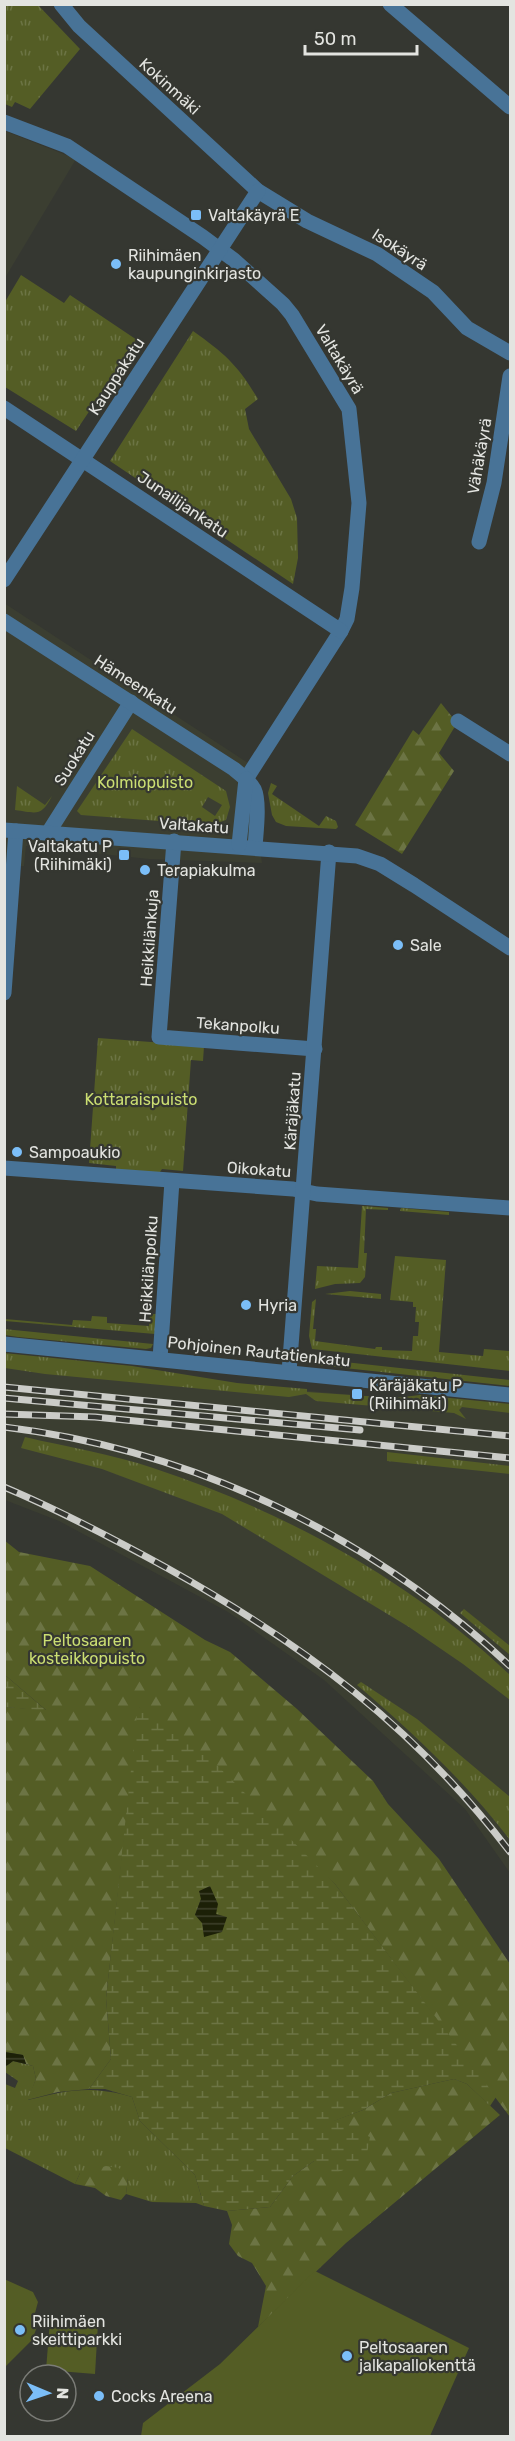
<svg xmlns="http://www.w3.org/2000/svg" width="515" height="2441" font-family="Rubik,sans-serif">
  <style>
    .built { fill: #3b3e31 }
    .grass { fill: url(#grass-tufts); fill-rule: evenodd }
    .forest { fill: url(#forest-firs) }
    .wetland { fill: url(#wetland-marsh); fill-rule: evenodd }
    .garden { fill: #545d25 }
    .water { fill: url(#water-rules) }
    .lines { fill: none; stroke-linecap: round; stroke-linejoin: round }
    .minor { stroke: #487397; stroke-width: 15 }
    .tertiary { stroke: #487397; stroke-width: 15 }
    .rail-casing { stroke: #cbccc8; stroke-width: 7 }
    .rail { stroke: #353731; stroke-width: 4.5; stroke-dasharray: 14; stroke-linecap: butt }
    .poi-dot { fill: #7bbef8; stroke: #353731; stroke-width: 2 }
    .labels { text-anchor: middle; stroke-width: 4.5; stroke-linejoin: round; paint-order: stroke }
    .street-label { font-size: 16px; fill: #e3e4e0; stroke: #353731 }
    .poi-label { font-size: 16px; fill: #e3e4e0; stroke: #353731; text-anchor: start }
    .park-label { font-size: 16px; fill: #cbde72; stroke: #353731 }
  </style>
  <defs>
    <pattern id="grass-tufts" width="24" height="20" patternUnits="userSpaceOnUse" patternTransform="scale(1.5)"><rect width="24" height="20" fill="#545d25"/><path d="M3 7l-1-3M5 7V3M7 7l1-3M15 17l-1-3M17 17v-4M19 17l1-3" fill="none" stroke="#6c7444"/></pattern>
    <pattern id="forest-firs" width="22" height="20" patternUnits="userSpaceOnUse" patternTransform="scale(1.5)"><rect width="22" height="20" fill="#545d25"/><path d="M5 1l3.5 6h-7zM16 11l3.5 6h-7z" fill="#6c7444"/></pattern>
    <pattern id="wetland-marsh" width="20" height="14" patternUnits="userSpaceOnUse" patternTransform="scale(1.5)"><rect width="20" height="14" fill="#545d25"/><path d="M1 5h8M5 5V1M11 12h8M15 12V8" fill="none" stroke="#6c7444"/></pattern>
    <pattern id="water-rules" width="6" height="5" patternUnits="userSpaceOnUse" patternTransform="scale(1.5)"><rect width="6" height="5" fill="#1c2007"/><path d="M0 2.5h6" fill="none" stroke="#3d402b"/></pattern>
  </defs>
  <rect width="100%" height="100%" fill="#353731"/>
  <g class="built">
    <polygon points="5,131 76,159 5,278"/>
    <polygon points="4,603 248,763 262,863 149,859 26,846 24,866 5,866"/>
    <polygon points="4,1358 209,1382 510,1409 510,1873 465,1809 324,1680 228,1612 59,1521 5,1500"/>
  </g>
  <g class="grass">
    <polygon points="4,5 38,5 80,49 30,109 15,102 12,107 5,104"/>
    <polygon points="21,275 64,303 70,295 137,340 76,431 5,387 5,302"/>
    <path d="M193,331C225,354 237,364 258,399L245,409L249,429L291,499L297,518L298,558L293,584L110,461Z"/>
    <path d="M132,729L226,791L230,807L226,820L211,825L81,815L77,811ZM208,797L222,805L215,816L202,807Z"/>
    <polygon points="271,783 277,786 272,794 319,826 326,816 336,821 338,827 336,829 286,826 276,822 272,815 268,793"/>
    <path d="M17,786L45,805L52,796C41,817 37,813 15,810Z"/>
    <polygon points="98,1038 204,1046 203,1061 191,1060 183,1171 162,1169 158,1175 116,1171 116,1166 89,1163"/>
    <polygon points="362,1206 388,1208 388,1210 366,1209 364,1253 367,1253 365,1277 360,1283 335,1284 315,1289 317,1266 358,1268"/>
    <polygon points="401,1208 449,1212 449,1215 400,1211"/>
    <polygon points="395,1256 446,1260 439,1352 483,1356 484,1349 509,1351 510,1371 312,1349 309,1336 312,1302 316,1299 313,1329 316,1329 315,1341 375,1349 376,1347 382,1347 382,1350 412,1351 413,1336 418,1336 419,1322 415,1322 416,1307 413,1307 413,1302 390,1300"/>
    <polygon points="350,1291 381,1294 381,1299 325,1294"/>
    <polygon points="150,1314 159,1314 155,1334 5,1321 5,1319 72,1325 73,1320 91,1321 92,1316 107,1317 107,1323 149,1326"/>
    <polygon points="4,1329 153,1344 151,1348 146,1349 18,1337 5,1335"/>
    <polygon points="4,1353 132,1366 237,1383 307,1389 307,1392 395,1398 420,1395 510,1404 510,1413 462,1407 459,1410 466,1419 454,1413 316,1401 306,1394 289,1397 45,1374 5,1368"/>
    <polygon points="317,1359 510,1380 510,1386 317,1365"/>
    <path d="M25,1437C67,1447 112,1454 153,1468C284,1511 410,1580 510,1675V1700L463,1664L409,1627L222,1514L102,1469L21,1448Z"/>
    <polygon points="387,1452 510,1466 510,1474 387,1461"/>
    <polygon points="464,1609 510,1646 510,1655 460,1613"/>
    <path d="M361,1682L417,1719L510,1797V1840C466,1782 412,1732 357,1685Z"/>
    <path d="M13,2061L33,2066L36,2079L28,2100C68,2090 91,2085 132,2097L140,2121L195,2175L204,2206L196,2203L152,2202L126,2194L128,2178L80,2173L75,2184L5,2148V2084L15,2088L18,2081L5,2072V2067Z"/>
  </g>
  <g class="forest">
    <polygon points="441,703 457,723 439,753 454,771 402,854 355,825 413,730 419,735"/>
    <polygon points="4,1540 19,1552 90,1566 205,1640 230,1652 297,1709 373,1781 388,1804 439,1859 510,1964 510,2117 335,1884 139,1707 106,1998 111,2059 89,2089 58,2092 27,2100 36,2079 33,2066 26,2064 23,2055 5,2052 5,1707 46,1710 5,1675"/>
    <polygon points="454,2079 467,2084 500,2115 346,2243 258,2327 266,2286 252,2263 238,2256 229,2244 232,2225 227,2211 270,2207 293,2176 314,2161 333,2121 363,2110 391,2093"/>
    <polygon points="106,2166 119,2168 128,2178 126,2194 121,2200 106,2196 95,2188 75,2184 80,2173"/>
  </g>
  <g class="wetland">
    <polygon points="5,1675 47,1711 5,1707"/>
    <path d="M138,1706L212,1760L335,1884L496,2097L490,2106L467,2084L454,2079L391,2093L363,2110L334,2121L370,2137L366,2159L330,2176L314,2161L293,2176L270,2207L227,2211L204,2206L195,2175L140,2121L132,2097L105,2089H89L111,2059L106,1998ZM201,1899L216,1914L195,1915Z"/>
  </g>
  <g class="garden">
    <polygon points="315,2271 469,2348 430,2436 141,2436 143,2423 220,2364"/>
    <polygon points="4,2279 33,2292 38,2302 35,2313 40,2319 32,2340 5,2367"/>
    <polygon points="50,2320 98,2324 95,2374 46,2370"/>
  </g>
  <g class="water">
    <polygon points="210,1886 218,1904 216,1914 227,1917 222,1932 204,1937 202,1923 195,1915 201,1899 199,1891"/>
    <polygon points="5,2052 23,2055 26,2064 13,2061 5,2067"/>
  </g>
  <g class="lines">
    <g class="minor">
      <polyline points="61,4 79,26 258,191 307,221 377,254 433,292 467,328 510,353"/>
      <polyline points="390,4 510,107"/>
      <polyline points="4,122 67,146 203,237 234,260 283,304 292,315 349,409 359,503 352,588 347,619 341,631 246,779"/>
      <polyline points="4,408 341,631"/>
      <polyline points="479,542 494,483 510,376"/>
      <polyline points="4,580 258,191"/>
      <polyline points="458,721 510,754"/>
      <polyline points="48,833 131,702"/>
      <polyline points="174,841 159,1037 315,1049"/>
      <polyline points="4,993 16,831"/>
      <polyline points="4,1168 293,1189 317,1194 510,1208"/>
      <polyline points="160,1359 172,1181"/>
      <polyline points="289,1372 329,852"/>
    </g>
    <g class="tertiary">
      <path d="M4,621L234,769C241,775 250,781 254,789C260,802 256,832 255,847"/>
      <polyline points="4,830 357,856 380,864 414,885 510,948"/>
      <polyline points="239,845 246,779"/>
      <polyline points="4,1344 510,1395"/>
    </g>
    <g class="rail-casing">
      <g id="rail">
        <polyline points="4,1387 510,1436"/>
        <polyline points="4,1398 360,1430"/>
        <polyline points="4,1414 95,1417 510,1458"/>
        <path d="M4,1427C194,1450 372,1536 510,1666"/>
        <path d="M4,1487C61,1511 114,1539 167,1568C303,1644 415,1727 510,1852"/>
      </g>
    </g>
    <use href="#rail" class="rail"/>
  </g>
  <g class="poi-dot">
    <rect x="190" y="209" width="12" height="12" rx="3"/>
    <circle cx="116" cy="264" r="6"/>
    <rect x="118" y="849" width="12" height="12" rx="3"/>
    <circle cx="145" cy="870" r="6"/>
    <circle cx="398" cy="945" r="6"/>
    <circle cx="17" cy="1152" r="6"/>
    <circle cx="246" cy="1305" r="6"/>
    <rect x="351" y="1388" width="12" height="12" rx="3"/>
    <circle cx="20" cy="2330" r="6"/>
    <circle cx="347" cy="2356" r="6"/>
    <circle cx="99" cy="2396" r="6"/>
  </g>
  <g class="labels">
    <g class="street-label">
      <text transform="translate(170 86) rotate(42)" y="6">Kokinmäki</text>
      <text transform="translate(400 249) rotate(33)" y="6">Isokäyrä</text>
      <text transform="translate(340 359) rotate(59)" y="6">Valtakäyrä</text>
      <text transform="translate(116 376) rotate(-57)" y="6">Kauppakatu</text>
      <text transform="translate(479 456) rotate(-80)" y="6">Vähäkäyrä</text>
      <text transform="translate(183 504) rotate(34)" y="6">Junailijankatu</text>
      <text transform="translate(136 684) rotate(33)" y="6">Hämeenkatu</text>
      <text transform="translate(74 758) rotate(-58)" y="6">Suokatu</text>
      <text transform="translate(194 825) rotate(4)" y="6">Valtakatu</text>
      <text transform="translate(149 938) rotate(-86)" y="6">Heikkilänkuja</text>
      <text transform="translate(238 1025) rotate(4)" y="6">Tekanpolku</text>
      <text transform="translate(292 1111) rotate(-86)" y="6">Käräjäkatu</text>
      <text transform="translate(259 1169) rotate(4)" y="6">Oikokatu</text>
      <text transform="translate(148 1269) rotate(-86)" y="6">Heikkilänpolku</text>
      <text transform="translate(259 1351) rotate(6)" y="6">Pohjoinen Rautatienkatu</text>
    </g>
    <g class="poi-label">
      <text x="208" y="221">Valtakäyrä E</text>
      <text x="128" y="261">Riihimäen<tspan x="128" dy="18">kaupunginkirjasto</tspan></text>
      <text x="112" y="852" text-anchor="end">Valtakatu P<tspan x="112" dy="18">(Riihimäki)</tspan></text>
      <text x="157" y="876">Terapiakulma</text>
      <text x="410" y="951">Sale</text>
      <text x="29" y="1158">Sampoaukio</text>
      <text x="258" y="1311">Hyria</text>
      <text x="369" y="1391">Käräjäkatu P<tspan x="369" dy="18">(Riihimäki)</tspan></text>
      <text x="32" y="2327">Riihimäen<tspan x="32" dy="18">skeittiparkki</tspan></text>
      <text x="359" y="2353">Peltosaaren<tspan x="359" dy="18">jalkapallokenttä</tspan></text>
      <text x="111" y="2402">Cocks Areena</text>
    </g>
    <g class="park-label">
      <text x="145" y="788">Kolmiopuisto</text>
      <text x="141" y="1105">Kottaraispuisto</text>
      <text x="87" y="1646">Peltosaaren<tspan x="87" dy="18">kosteikkopuisto</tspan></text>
    </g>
  </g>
  <rect width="515" height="2441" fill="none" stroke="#e3e4e0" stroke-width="12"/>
  <g transform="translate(48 2393) rotate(92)"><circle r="28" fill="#353731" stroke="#7b7c77" stroke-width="1.5"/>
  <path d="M0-4.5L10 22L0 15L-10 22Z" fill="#7bbef8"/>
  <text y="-9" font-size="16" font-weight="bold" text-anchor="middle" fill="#e3e4e0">N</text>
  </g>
  <path d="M305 45v9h112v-9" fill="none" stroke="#e3e4e0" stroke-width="3"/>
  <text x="314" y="45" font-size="18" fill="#e3e4e0" stroke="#353731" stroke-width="4.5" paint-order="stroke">50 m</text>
</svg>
